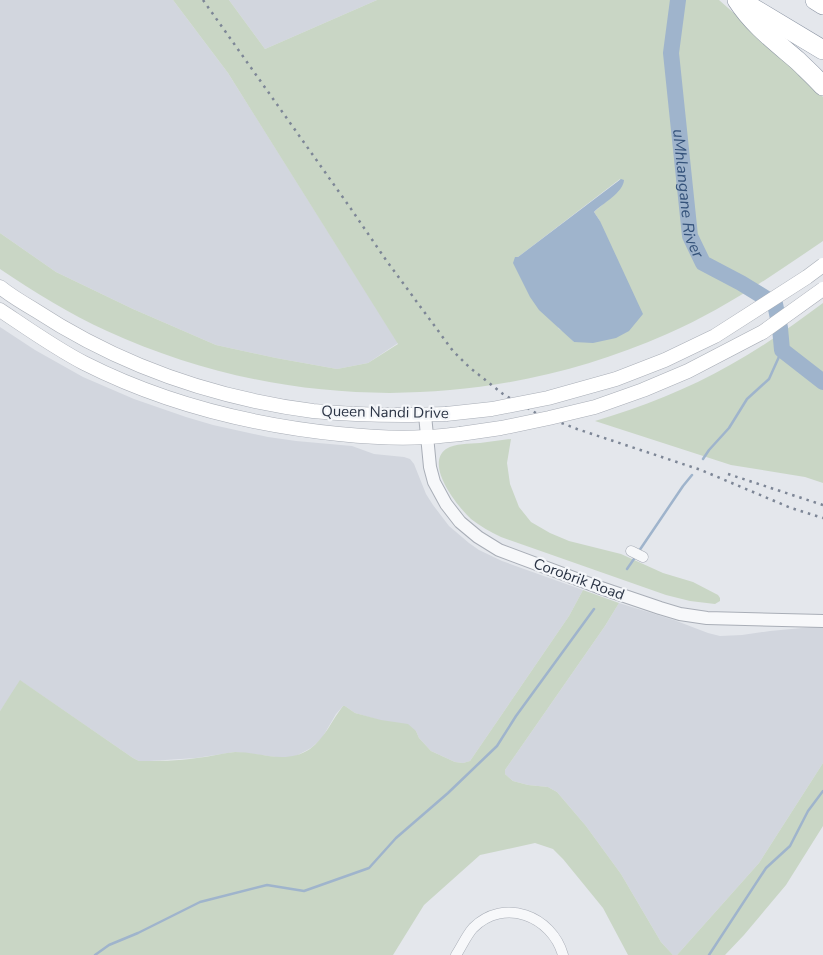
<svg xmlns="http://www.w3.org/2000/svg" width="823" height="955" font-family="'Nunito Sans',sans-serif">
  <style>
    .built { fill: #d2d6de }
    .green { fill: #c9d6c5; fill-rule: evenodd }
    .water { fill: #9fb4cc }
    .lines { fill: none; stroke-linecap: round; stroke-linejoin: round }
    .stream { stroke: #9fb4cc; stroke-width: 2.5 }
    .river { stroke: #9fb4cc; stroke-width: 16 }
    .minor-casing { stroke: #a9aeb7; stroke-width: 11 }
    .tertiary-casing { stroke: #a9aeb7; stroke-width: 14 }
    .secondary-casing { stroke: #a9aeb7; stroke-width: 15 }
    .motorway-casing { stroke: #8b94a3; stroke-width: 20 }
    .minor { stroke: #f7f8fa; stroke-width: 10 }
    .tertiary { stroke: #f7f8fa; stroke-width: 12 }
    .secondary { stroke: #fff; stroke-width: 14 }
    .motorway { stroke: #fff; stroke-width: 19 }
    .rail { stroke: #7d8696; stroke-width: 2.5; stroke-dasharray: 2.5 5; stroke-linecap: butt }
    .secondary-bridge-casing { stroke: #a9aeb7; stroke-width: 15; stroke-linecap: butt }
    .secondary-bridge { stroke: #fff; stroke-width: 14 }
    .labels { text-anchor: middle; stroke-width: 4.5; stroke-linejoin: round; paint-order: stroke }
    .street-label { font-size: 15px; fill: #2b3445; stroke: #f4f6f9 }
    .water-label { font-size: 16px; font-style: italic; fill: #34527a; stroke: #f4f6f9 }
  </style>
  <rect width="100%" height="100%" fill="#e4e7ec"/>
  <g class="built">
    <polygon points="0,0 173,0 228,73 398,343 368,363 337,369 276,358 216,345 133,309 56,272 0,233"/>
    <polygon points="229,0 377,0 265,49"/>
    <polygon points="0,327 35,350 83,377 134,399 186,417 213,425 268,437 296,441 352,446 374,454 404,457 410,459 414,464 426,494 433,505 449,526 469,543 479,550 502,561 583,590 569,616 470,761 463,763 455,762 431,751 419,738 416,731 355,713 345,706 343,706 336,714 322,738 311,748 294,757 276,757 235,752 196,758 150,761 139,761 133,758 21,681 0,711"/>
    <polygon points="619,603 674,620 708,633 720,636 742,635 770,631 823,626 823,763 759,863 677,955 673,955 661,942 621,874 586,826 557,792 548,787 528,785 513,781 505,774 505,770 605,626"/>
  </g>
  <g class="green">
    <path d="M173,0H229L265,49L377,0H719L802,73L823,97V241C773,275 723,310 667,334C488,413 286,413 107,331C70,314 34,292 0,269V233L56,272L133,309L216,345L276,358L337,369L368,363L398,344L228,73ZM620,179L617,192L594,212L600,221L574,342L565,332L559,329L515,257H518Z"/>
    <path d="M823,303V483L805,477L731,465L595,421C642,407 688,389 730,365C763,347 793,325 823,303Z"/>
    <path d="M511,439L507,463L510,484L519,507L531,522L550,533L569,541L621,554L663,573L693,582L718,595L720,598V601L715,604L690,601L666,595L501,537C490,532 480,526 471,519C458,507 424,465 446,449C456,443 468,444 480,443C490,442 500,440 511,439Z"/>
    <path d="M583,590L619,603L605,626L505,770V774L513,781L528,785L548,787L557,792L586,826L621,874L661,942L673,955H628L603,908L563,859L553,849L535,843L480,855L424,905L393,955H0V711L20,680L133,758L139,761C158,761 178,761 197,758C210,757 222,753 235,752C261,752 286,765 310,749C325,738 332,720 343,706H345L355,713L381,720L408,724L416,731L419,738L431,751L455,762L463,763L470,761L569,616Z"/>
    <polygon points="823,763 823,826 786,885 744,935 725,955 677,955 759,863"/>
  </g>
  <path class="water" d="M621,179L624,180C623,193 603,203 594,212L600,221L643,314L629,331L616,338L593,343L574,342L539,310L530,297L513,263L515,257H518Z"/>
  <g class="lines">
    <g class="stream">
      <polyline points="703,459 709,450 729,428 747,399 769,379 782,350"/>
      <polyline points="639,551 683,486 692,475"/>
      <polyline points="627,569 636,556"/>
      <polyline points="95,955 109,945 138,933 200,902 267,885 304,891 369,868 396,838 448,793 497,746 516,716 594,609"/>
      <polyline points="709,955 766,868 790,846 808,811 823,791"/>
    </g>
    <path class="river" id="s1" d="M678,0L671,53L690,236L703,263L741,283L775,304L780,328L782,350L823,382"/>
    <g class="minor-casing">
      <g id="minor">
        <polyline points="631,551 643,557"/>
        <path d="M456,955C462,946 466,936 473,928C504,897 552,916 563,955"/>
      </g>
    </g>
    <g class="tertiary-casing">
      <polyline id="tertiary" points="425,415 430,467 434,482 446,504 460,522 478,537 499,550 598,587 660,608 680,614 707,618 823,621"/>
    </g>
    <g class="secondary-casing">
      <g id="secondary">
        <path d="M0,287C11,296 23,303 35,310C119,365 214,398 313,411C343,414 374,415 404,415C418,415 432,414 446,414"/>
        <path d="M0,310C27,328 55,348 84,363C163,403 251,425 339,434C368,437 397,439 426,437C438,437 449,435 460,434"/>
      </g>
    </g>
    <g class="motorway-casing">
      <g id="motorway">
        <path d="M737,0C753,25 776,42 798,61C806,69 815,77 823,86"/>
        <polyline points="815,0 823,5"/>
        <polyline points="743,2 823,50"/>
      </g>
    </g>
    <use href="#minor" class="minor"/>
    <use href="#tertiary" class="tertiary"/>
    <use href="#secondary" class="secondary"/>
    <use href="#motorway" class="motorway"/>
    <g class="rail">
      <polyline points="203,0 349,206 386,260 453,351 469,367 503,394 536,413 577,429 701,470 791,508 823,518"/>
      <polyline points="728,474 823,505"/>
    </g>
    <g class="secondary-bridge-casing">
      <g id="secondary-bridge">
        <polyline points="446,414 492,409 548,398 616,379 665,360 715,336 807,277 823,265"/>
        <polyline points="460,434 501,428 549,418 595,407 643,390 688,371 763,332 823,289"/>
      </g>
    </g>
    <use href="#secondary-bridge" class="secondary-bridge"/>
  </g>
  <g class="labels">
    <g class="street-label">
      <text transform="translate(385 412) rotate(1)" y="5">Queen Nandi Drive</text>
      <text transform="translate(579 579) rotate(20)" y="5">Corobrik Road</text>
    </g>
    <g class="water-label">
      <text dy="6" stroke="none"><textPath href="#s1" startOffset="195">uMhlangane River</textPath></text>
    </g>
  </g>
</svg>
